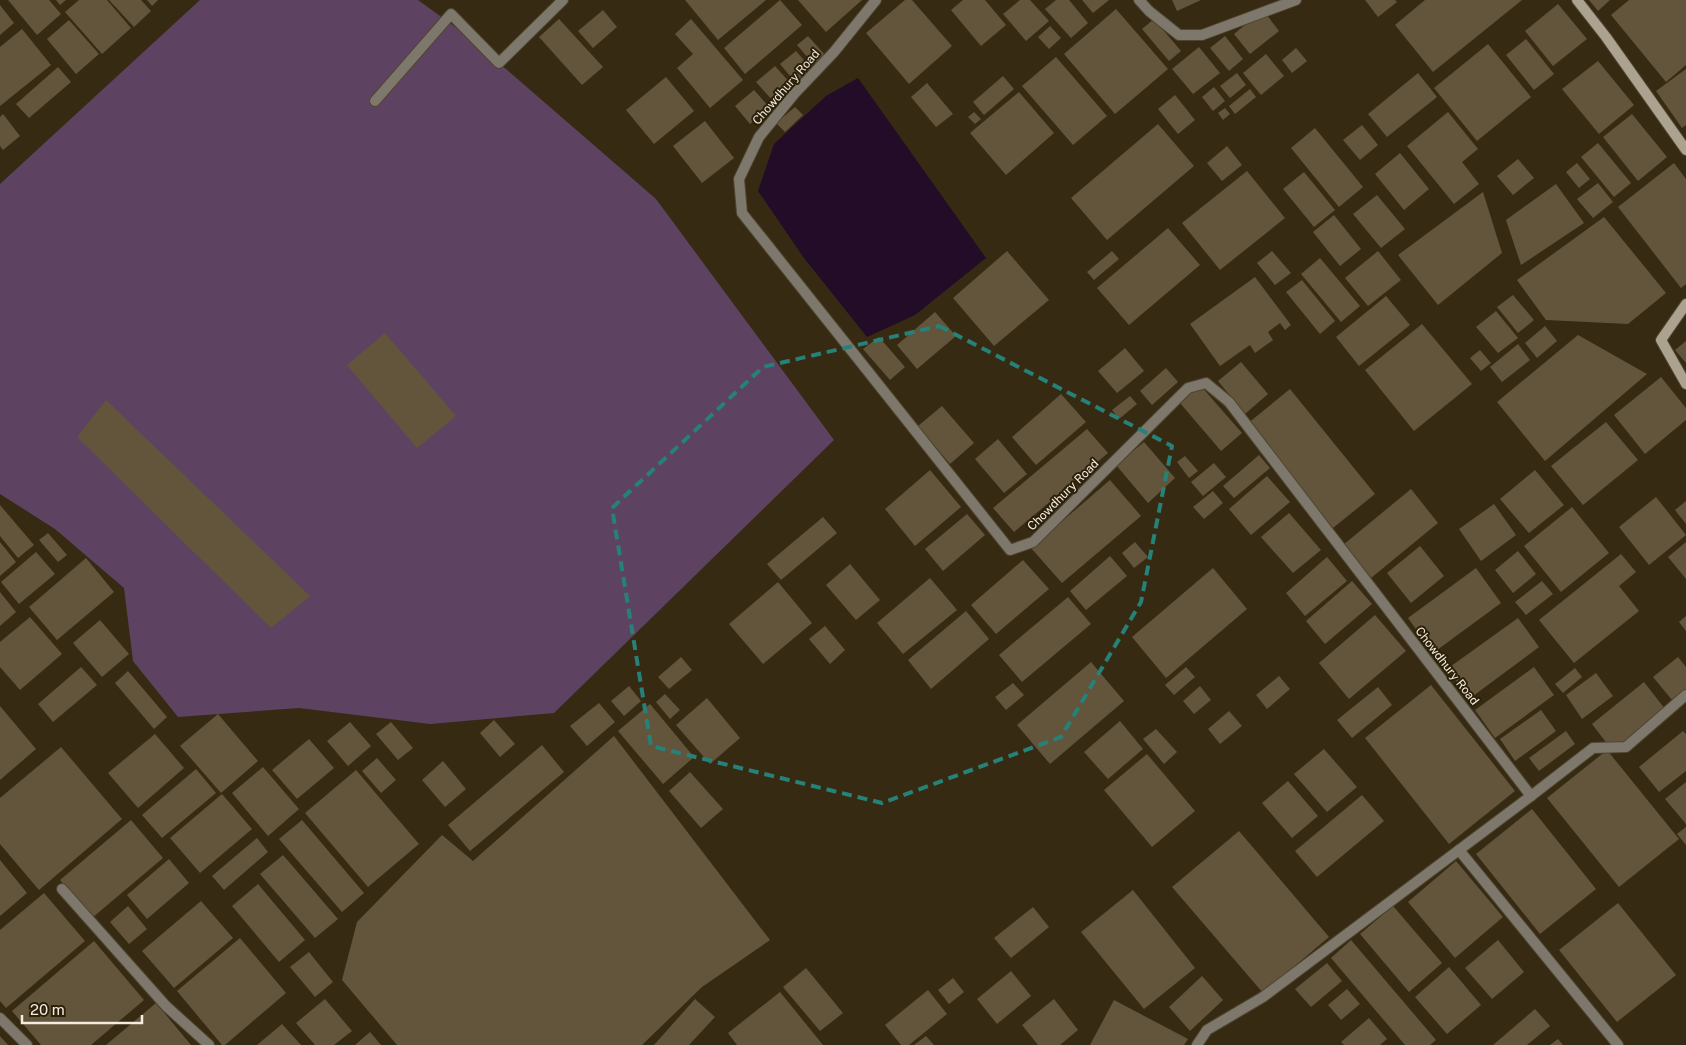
<svg xmlns="http://www.w3.org/2000/svg" width="1686" height="1045" font-family="'Public Sans',sans-serif">
  <style>
    .green { fill: #5d4361 }
    .water { fill: #220c27 }
    .building { fill: #62553c }
    .lines { fill: none; stroke-linecap: round; stroke-linejoin: round }
    .street-casing { stroke: #51452f; stroke-width: 12 }
    .secondary-casing { stroke: #51452f; stroke-width: 12 }
    .street { stroke: #7d776c; stroke-width: 10 }
    .secondary { stroke: #aba290; stroke-width: 10 }
    .marked { fill: none; stroke: #268279; stroke-width: 4; stroke-dasharray: 10 6; stroke-linejoin: round }
    .labels { text-anchor: middle; stroke-width: 4; stroke-linejoin: round; paint-order: stroke }
    .street-label { font-size: 12px; fill: #f4ecde; stroke: #2b2009 }
  </style>
  <rect width="100%" height="100%" fill="#362a13"/>
  <polygon class="green" points="200,0 418,0 469,37 656,199 834,440 554,713 430,724 299,708 178,717 133,661 124,588 55,529 0,494 0,184"/>
  <polygon class="water" points="858,78 986,258 915,315 867,337 804,258 758,191 774,144 826,96"/>
  <g class="building">
    <polygon points="8,0 49,0 61,14 37,35"/>
    <polygon points="56,0 66,0 60,5"/>
    <polygon points="79,0 107,0 131,28 102,54 65,12"/>
    <polygon points="109,0 141,0 151,11 134,27"/>
    <polygon points="147,0 158,0 152,6"/>
    <polygon points="685,0 766,0 718,40"/>
    <polygon points="780,0 802,25 745,74 724,48"/>
    <polygon points="798,0 862,0 826,32"/>
    <polygon points="905,0 912,0 952,46 909,84 866,33"/>
    <polygon points="963,0 985,0 1006,25 981,46 951,10"/>
    <polygon points="1020,0 1030,0 1049,21 1026,41 1003,14"/>
    <polygon points="1056,0 1069,0 1088,23 1071,38 1045,9"/>
    <polygon points="1082,0 1109,0 1093,13"/>
    <polygon points="1172,0 1201,0 1177,11"/>
    <polygon points="1365,0 1395,0 1397,2 1378,17"/>
    <polygon points="1425,0 1522,0 1433,72 1395,25"/>
    <polygon points="1589,0 1610,0 1598,11"/>
    <polygon points="1629,0 1686,0 1686,65 1666,82 1611,15"/>
    <polygon points="1558,4 1587,39 1553,66 1525,31"/>
    <polygon points="0,5 14,23 0,35"/>
    <polygon points="1116,9 1168,69 1115,114 1064,54"/>
    <polygon points="603,10 617,27 593,48 578,31"/>
    <polygon points="1263,10 1279,31 1250,54 1234,34"/>
    <polygon points="559,19 603,67 582,85 539,37"/>
    <polygon points="691,19 743,80 710,108 677,68 693,54 675,34"/>
    <polygon points="1154,19 1181,51 1169,61 1142,29"/>
    <polygon points="69,20 99,54 76,74 47,39"/>
    <polygon points="1050,26 1061,38 1049,49 1038,37"/>
    <polygon points="22,29 51,65 0,106 0,47"/>
    <polygon points="808,36 826,56 815,66 797,45"/>
    <polygon points="1225,36 1243,59 1229,71 1210,48"/>
    <polygon points="1526,39 1554,74 1534,90 1506,55"/>
    <polygon points="1488,44 1531,97 1477,141 1434,88"/>
    <polygon points="1199,47 1220,73 1193,94 1172,69"/>
    <polygon points="1296,48 1307,61 1292,73 1282,60"/>
    <polygon points="796,51 811,68 795,82 780,64"/>
    <polygon points="1266,54 1284,76 1261,95 1243,73"/>
    <polygon points="1056,57 1107,116 1073,145 1022,86"/>
    <polygon points="1598,61 1634,105 1599,134 1562,89"/>
    <polygon points="775,66 792,85 773,101 756,82"/>
    <polygon points="58,67 71,82 29,118 16,104"/>
    <polygon points="1686,69 1686,125 1682,128 1656,91"/>
    <polygon points="1237,73 1246,85 1230,98 1220,86"/>
    <polygon points="1418,73 1437,97 1387,137 1368,114"/>
    <polygon points="1003,76 1014,89 984,115 973,102"/>
    <polygon points="666,77 694,111 654,144 626,110"/>
    <polygon points="927,83 953,114 936,127 911,97"/>
    <polygon points="1214,87 1225,101 1213,111 1202,97"/>
    <polygon points="1250,89 1256,97 1235,114 1229,106"/>
    <polygon points="754,90 769,107 750,124 735,106"/>
    <polygon points="1019,92 1054,133 1006,175 970,133"/>
    <polygon points="1175,95 1195,120 1178,134 1158,109"/>
    <polygon points="795,107 803,115 785,132 776,123"/>
    <polygon points="1225,108 1230,114 1223,120 1218,113"/>
    <polygon points="974,112 981,119 975,124 968,117"/>
    <polygon points="1448,112 1478,149 1462,162 1479,184 1454,204 1407,146"/>
    <polygon points="3,114 20,136 3,150 0,146 0,117"/>
    <polygon points="1632,114 1667,157 1638,181 1603,137"/>
    <polygon points="705,121 734,158 702,183 673,146"/>
    <polygon points="1158,124 1194,166 1107,240 1071,198"/>
    <polygon points="1362,125 1378,145 1360,160 1343,140"/>
    <polygon points="1315,128 1363,187 1339,207 1291,148"/>
    <polygon points="1598,143 1631,183 1614,197 1581,157"/>
    <polygon points="1227,146 1242,165 1222,181 1207,163"/>
    <polygon points="1400,153 1429,189 1404,210 1375,174"/>
    <polygon points="1518,159 1534,178 1513,195 1497,176"/>
    <polygon points="1577,163 1590,179 1579,188 1566,172"/>
    <polygon points="1674,163 1686,179 1686,284 1681,288 1618,207"/>
    <polygon points="1247,171 1285,218 1220,270 1182,223"/>
    <polygon points="1304,172 1335,210 1314,227 1283,189"/>
    <polygon points="1598,183 1613,202 1593,218 1577,199"/>
    <polygon points="1556,184 1584,223 1521,265 1506,220"/>
    <polygon points="1483,192 1502,253 1438,305 1398,255"/>
    <polygon points="1377,195 1405,229 1381,248 1353,214"/>
    <polygon points="1334,215 1361,249 1340,266 1313,232"/>
    <polygon points="1604,217 1666,293 1628,324 1546,320 1517,280"/>
    <polygon points="1168,228 1200,265 1129,325 1097,288"/>
    <polygon points="1007,251 1049,300 994,346 953,298"/>
    <polygon points="1112,251 1119,259 1094,280 1087,272"/>
    <polygon points="1272,251 1291,273 1275,285 1257,263"/>
    <polygon points="1378,251 1401,280 1368,306 1345,278"/>
    <polygon points="1320,258 1360,306 1341,322 1301,274"/>
    <polygon points="1255,277 1291,325 1285,330 1280,323 1268,332 1273,340 1255,353 1250,345 1220,366 1190,324"/>
    <polygon points="1302,280 1335,321 1320,334 1286,292"/>
    <polygon points="1513,295 1534,320 1518,333 1497,307"/>
    <polygon points="1386,296 1410,325 1359,366 1336,337"/>
    <polygon points="1496,311 1518,338 1498,353 1476,327"/>
    <polygon points="935,312 956,336 917,369 897,345"/>
    <polygon points="1422,324 1472,384 1414,431 1365,370"/>
    <polygon points="1545,326 1557,341 1537,358 1525,343"/>
    <polygon points="385,333 456,416 417,448 347,365"/>
    <polygon points="1578,335 1647,374 1545,461 1497,402"/>
    <polygon points="879,337 905,367 890,380 863,349"/>
    <polygon points="1686,341 1686,363 1675,350"/>
    <polygon points="1518,344 1530,360 1502,382 1490,367"/>
    <polygon points="1125,348 1144,371 1117,393 1098,371"/>
    <polygon points="1480,350 1491,363 1481,371 1470,358"/>
    <polygon points="1241,362 1268,394 1245,414 1218,381"/>
    <polygon points="1166,368 1178,382 1152,405 1140,391"/>
    <polygon points="1661,377 1686,408 1686,420 1645,454 1614,415"/>
    <polygon points="1200,385 1242,433 1221,451 1180,403"/>
    <polygon points="1290,389 1375,494 1333,528 1247,424"/>
    <polygon points="1061,394 1086,422 1036,465 1012,437"/>
    <polygon points="1130,396 1137,404 1119,419 1112,410"/>
    <polygon points="106,400 310,596 271,628 77,437"/>
    <polygon points="942,406 974,443 950,464 918,426"/>
    <polygon points="1606,422 1638,460 1583,505 1551,466"/>
    <polygon points="1087,429 1108,453 1014,532 993,508"/>
    <polygon points="998,439 1027,474 1004,493 975,459"/>
    <polygon points="1144,442 1175,478 1148,503 1116,465"/>
    <polygon points="1259,455 1270,468 1234,498 1223,486"/>
    <polygon points="1185,456 1198,471 1189,478 1177,462"/>
    <polygon points="1214,463 1226,477 1203,496 1191,482"/>
    <polygon points="930,470 961,507 915,546 885,509"/>
    <polygon points="1535,470 1564,505 1529,533 1500,499"/>
    <polygon points="1267,476 1290,502 1251,535 1229,509"/>
    <polygon points="1110,480 1141,516 1062,583 1031,548"/>
    <polygon points="1411,489 1438,523 1371,578 1343,545"/>
    <polygon points="1213,491 1223,503 1204,519 1193,507"/>
    <polygon points="1656,497 1686,535 1649,565 1619,527"/>
    <polygon points="1686,501 1686,524 1675,510"/>
    <polygon points="1494,504 1516,535 1481,561 1459,529"/>
    <polygon points="0,505 34,545 18,558 0,536"/>
    <polygon points="1572,507 1609,553 1561,592 1524,546"/>
    <polygon points="1289,513 1321,550 1293,573 1261,537"/>
    <polygon points="967,514 985,535 943,571 925,549"/>
    <polygon points="823,517 837,533 781,580 767,564"/>
    <polygon points="48,533 67,555 58,562 39,540"/>
    <polygon points="0,542 16,562 0,576"/>
    <polygon points="1135,542 1148,557 1134,568 1122,553"/>
    <polygon points="1686,542 1686,579 1668,557"/>
    <polygon points="1420,546 1444,576 1411,603 1387,573"/>
    <polygon points="1518,551 1536,574 1513,593 1495,570"/>
    <polygon points="36,552 55,574 19,604 1,582"/>
    <polygon points="1621,554 1636,572 1619,586 1639,611 1574,663 1539,620"/>
    <polygon points="1110,556 1127,576 1086,610 1070,591"/>
    <polygon points="1327,557 1347,581 1305,616 1286,593"/>
    <polygon points="86,558 114,592 57,640 29,607"/>
    <polygon points="1023,560 1049,589 996,634 971,605"/>
    <polygon points="850,564 880,600 856,620 826,585"/>
    <polygon points="1213,568 1247,609 1166,678 1132,637"/>
    <polygon points="1476,568 1501,603 1433,653 1408,618"/>
    <polygon points="930,578 957,610 903,654 877,623"/>
    <polygon points="1352,581 1372,604 1325,644 1306,621"/>
    <polygon points="1542,581 1553,594 1526,615 1515,602"/>
    <polygon points="778,582 812,623 763,664 729,624"/>
    <polygon points="0,592 16,612 0,626"/>
    <polygon points="1068,597 1091,624 1022,682 999,655"/>
    <polygon points="966,611 989,639 931,689 908,660"/>
    <polygon points="1375,615 1406,651 1349,699 1319,663"/>
    <polygon points="1686,616 1686,631 1679,622"/>
    <polygon points="30,617 62,654 20,690 0,667 0,642"/>
    <polygon points="1518,618 1539,647 1469,699 1447,669"/>
    <polygon points="100,620 129,654 102,677 73,643"/>
    <polygon points="825,626 845,650 830,664 809,639"/>
    <polygon points="681,657 692,670 669,689 658,677"/>
    <polygon points="1678,657 1686,667 1686,689 1672,700 1653,677"/>
    <polygon points="1091,662 1124,701 1050,764 1017,725"/>
    <polygon points="81,667 97,685 53,722 38,704"/>
    <polygon points="1186,667 1195,677 1174,695 1165,685"/>
    <polygon points="1534,667 1554,695 1495,738 1475,710"/>
    <polygon points="1575,668 1582,677 1563,693 1555,684"/>
    <polygon points="128,671 167,717 154,729 115,683"/>
    <polygon points="1596,673 1613,696 1582,719 1566,695"/>
    <polygon points="1279,676 1290,689 1267,709 1256,695"/>
    <polygon points="1644,682 1665,709 1627,742 1608,745 1592,724"/>
    <polygon points="1013,683 1024,695 1006,710 995,697"/>
    <polygon points="1431,685 1515,791 1449,844 1365,738"/>
    <polygon points="629,686 641,701 624,716 611,701"/>
    <polygon points="1200,686 1211,700 1194,714 1183,701"/>
    <polygon points="1378,687 1392,705 1352,738 1337,720"/>
    <polygon points="665,694 680,710 670,719 656,702"/>
    <polygon points="707,698 740,738 710,764 676,725"/>
    <polygon points="599,703 615,722 587,746 570,726"/>
    <polygon points="650,704 694,757 663,784 618,731"/>
    <polygon points="0,706 36,749 0,780"/>
    <polygon points="1541,710 1556,731 1515,761 1500,739"/>
    <polygon points="1229,711 1242,726 1220,744 1208,729"/>
    <polygon points="218,714 258,761 221,793 180,746"/>
    <polygon points="494,720 515,744 500,757 480,733"/>
    <polygon points="1120,721 1143,749 1108,779 1084,752"/>
    <polygon points="350,722 371,746 348,766 327,741"/>
    <polygon points="391,722 413,748 398,760 376,734"/>
    <polygon points="1156,729 1177,752 1164,764 1143,739"/>
    <polygon points="1566,731 1575,744 1539,771 1529,758"/>
    <polygon points="1683,731 1686,734 1686,771 1659,792 1639,767"/>
    <polygon points="155,734 184,768 138,808 108,773"/>
    <polygon points="614,736 770,940 702,987 642,1045 397,1045 342,980 357,922 442,835 473,861"/>
    <polygon points="309,739 334,768 297,799 272,770"/>
    <polygon points="542,745 564,772 470,851 448,825"/>
    <polygon points="61,747 122,819 39,890 0,844 0,798"/>
    <polygon points="1324,749 1357,787 1327,812 1294,774"/>
    <polygon points="1607,750 1679,839 1619,887 1547,798"/>
    <polygon points="1147,754 1195,811 1152,847 1104,790"/>
    <polygon points="377,758 396,780 381,793 362,771"/>
    <polygon points="443,761 466,789 445,807 422,780"/>
    <polygon points="263,767 299,809 268,836 232,793"/>
    <polygon points="196,769 216,793 162,838 142,815"/>
    <polygon points="356,770 419,844 368,887 305,813"/>
    <polygon points="690,772 723,809 701,828 669,791"/>
    <polygon points="1288,781 1318,816 1292,838 1262,803"/>
    <polygon points="1686,782 1686,824 1665,799"/>
    <polygon points="222,794 252,829 200,873 170,838"/>
    <polygon points="1362,795 1384,821 1317,877 1295,851"/>
    <polygon points="1532,809 1596,889 1540,934 1476,854"/>
    <polygon points="131,820 163,858 92,918 60,880"/>
    <polygon points="302,820 364,893 342,912 279,839"/>
    <polygon points="1686,827 1686,845 1677,834"/>
    <polygon points="1239,831 1329,937 1263,993 1172,887"/>
    <polygon points="257,838 268,852 224,890 212,876"/>
    <polygon points="283,855 338,919 315,938 260,874"/>
    <polygon points="169,859 189,883 147,919 127,895"/>
    <polygon points="0,860 27,893 0,916"/>
    <polygon points="1456,861 1503,917 1455,958 1408,902"/>
    <polygon points="258,884 305,940 279,962 232,906"/>
    <polygon points="1133,890 1195,968 1144,1009 1081,932"/>
    <polygon points="44,893 85,941 6,1008 0,1001 0,930"/>
    <polygon points="201,901 233,938 174,988 142,951"/>
    <polygon points="1618,903 1676,975 1617,1022 1559,950"/>
    <polygon points="128,906 147,929 129,944 110,922"/>
    <polygon points="1393,906 1442,963 1409,992 1360,934"/>
    <polygon points="1033,907 1049,927 1011,958 994,938"/>
    <polygon points="240,938 286,993 225,1045 222,1045 177,991"/>
    <polygon points="1351,940 1436,1040 1430,1045 1405,1045 1331,958"/>
    <polygon points="1498,940 1524,972 1492,999 1465,968"/>
    <polygon points="94,941 144,1000 91,1045 41,1045 12,1011"/>
    <polygon points="309,952 333,982 315,997 290,967"/>
    <polygon points="1327,963 1342,981 1311,1007 1295,989"/>
    <polygon points="1449,967 1481,1005 1447,1034 1415,997"/>
    <polygon points="806,968 843,1013 820,1031 783,987"/>
    <polygon points="1011,971 1031,996 997,1024 977,999"/>
    <polygon points="1202,976 1223,1000 1190,1031 1169,1007"/>
    <polygon points="953,978 964,992 949,1004 938,990"/>
    <polygon points="1347,989 1360,1004 1341,1020 1328,1005"/>
    <polygon points="928,990 947,1014 909,1045 901,1045 885,1025"/>
    <polygon points="780,992 823,1045 737,1045 728,1033"/>
    <polygon points="325,999 352,1031 334,1045 315,1045 296,1023"/>
    <polygon points="695,999 715,1017 689,1045 654,1045"/>
    <polygon points="1054,999 1078,1030 1060,1045 1038,1045 1022,1025"/>
    <polygon points="1114,1000 1188,1039 1184,1045 1090,1045"/>
    <polygon points="156,1003 191,1045 106,1045"/>
    <polygon points="1535,1009 1550,1026 1527,1045 1493,1045"/>
    <polygon points="1369,1018 1387,1039 1380,1045 1344,1045 1341,1042"/>
    <polygon points="282,1024 301,1045 257,1045"/>
    <polygon points="370,1032 381,1045 355,1045"/>
    <polygon points="0,1036 8,1045 0,1045"/>
    <polygon points="926,1036 934,1045 914,1045"/>
    <polygon points="1558,1039 1563,1045 1550,1045"/>
  </g>
  <g class="lines">
    <g class="street-casing">
      <g id="street">
        <polyline points="876,0 834,52 795,93 759,137 739,179 742,213 1010,550 1033,542 1188,388 1206,383 1229,402 1531,796"/>
        <polyline points="1139,0 1149,11 1179,35 1202,35 1296,0"/>
        <polyline points="375,101 451,14 499,63 563,0"/>
        <polyline points="1459,850 1618,1045"/>
        <polyline points="62,889 166,1006 209,1045"/>
        <polyline points="0,1018 27,1045"/>
        <polyline points="1197,1045 1207,1030 1263,997 1531,796 1593,748 1626,747 1686,695"/>
      </g>
    </g>
    <g class="secondary-casing">
      <g id="secondary">
        <polyline points="1577,0 1606,37 1686,150"/>
        <polyline points="1686,304 1661,340 1686,384"/>
      </g>
    </g>
    <use href="#street" class="street"/>
    <use href="#secondary" class="secondary"/>
  </g>
  <path class="marked" d="M939,326L1172,446L1141,602L1061,737L882,803L651,746L612,508L763,367Z"/>
  <g class="labels">
    <g class="street-label">
      <text transform="translate(786 87) rotate(-49)" y="4">Chowdhury Road</text>
      <text transform="translate(1063 495) rotate(-45)" y="4">Chowdhury Road</text>
      <text transform="translate(1447 666) rotate(52)" y="4">Chowdhury Road</text>
    </g>
  </g>
  <path d="M22 1015v8h120v-8" fill="none" stroke="#f4ecde" stroke-width="2.5"/>
  <text x="30" y="1015" font-size="15" fill="#f4ecde" stroke="#2b2009" stroke-width="4" paint-order="stroke">20 m</text>
</svg>
